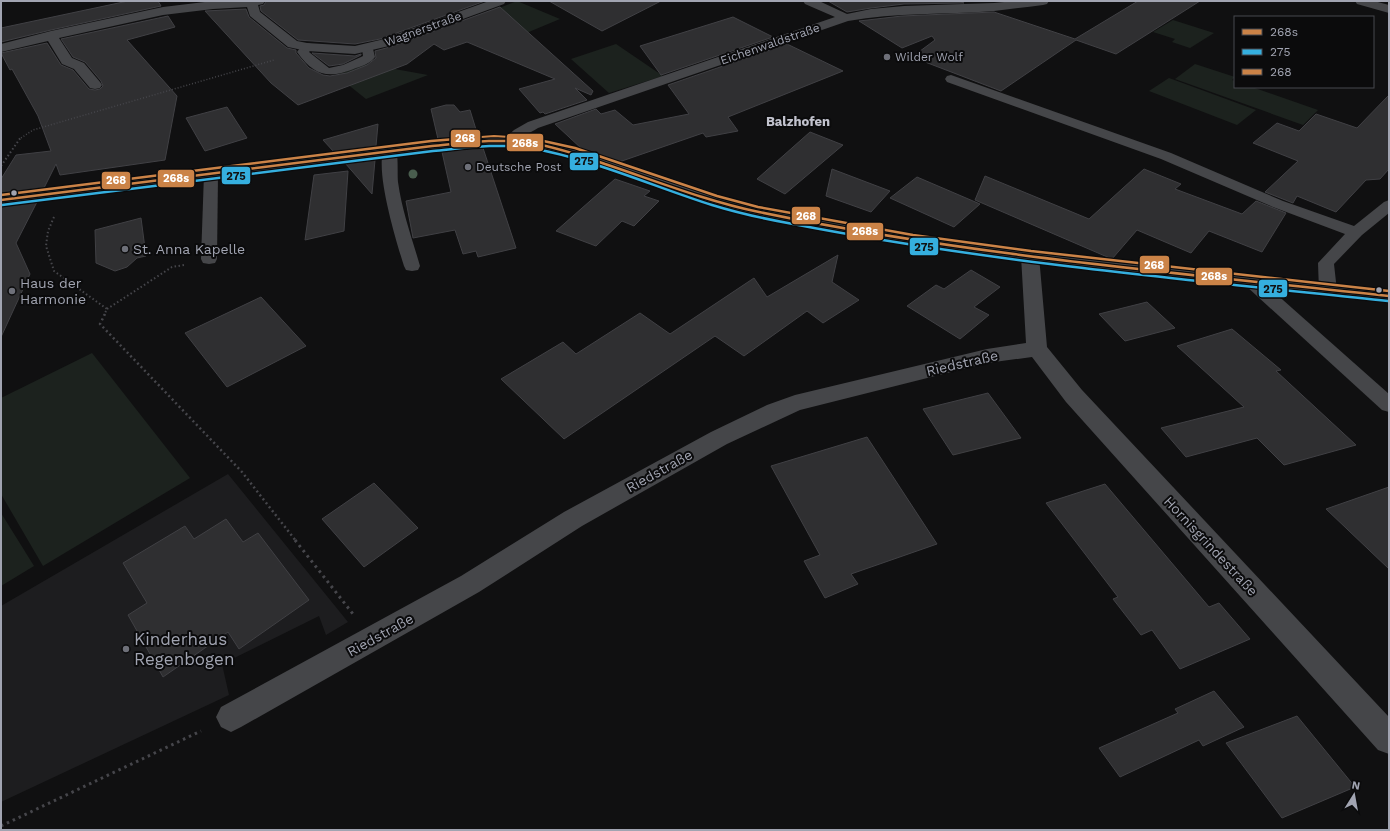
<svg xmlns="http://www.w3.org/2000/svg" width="1390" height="831" font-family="'Work Sans',sans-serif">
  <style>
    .built { fill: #1d1d1f }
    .green { fill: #1c221e }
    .building { fill: #2f2f31; stroke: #404044 }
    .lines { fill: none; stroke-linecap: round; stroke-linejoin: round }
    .path-far3 { stroke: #46464b; stroke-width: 1.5; stroke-dasharray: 1 2; stroke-linecap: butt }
    .path-far2 { stroke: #46464b; stroke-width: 2; stroke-dasharray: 1.5 2.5; stroke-linecap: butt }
    .path-far1 { stroke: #46464b; stroke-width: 2.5; stroke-dasharray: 2 3; stroke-linecap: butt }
    .path { stroke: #46464b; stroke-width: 3; stroke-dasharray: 2.5 4; stroke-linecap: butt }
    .lane { fill: #454649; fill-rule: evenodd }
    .street { fill: #454649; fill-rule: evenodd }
    .secondary { fill: #494a4d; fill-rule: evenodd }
    .bus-1-casing { stroke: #0b0b0c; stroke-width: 5 }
    .bus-2-casing { stroke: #0b0b0c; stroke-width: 5 }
    .bus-3-far1-casing { stroke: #0b0b0c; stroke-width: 4 }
    .bus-3-casing { stroke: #0b0b0c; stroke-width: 5 }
    .bus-1 { stroke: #cb8347; stroke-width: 2.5 }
    .bus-2 { stroke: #35afdf; stroke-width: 2.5 }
    .bus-3-far1 { stroke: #cb8347; stroke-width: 2 }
    .bus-3 { stroke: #cb8347; stroke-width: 2.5 }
    .tree { fill: #495d4e }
    .poi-dot { fill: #6e7079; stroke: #0b0b0c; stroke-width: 1.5 }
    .bus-dot { fill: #a1a4b1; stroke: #0b0b0c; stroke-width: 1.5 }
    .labels { text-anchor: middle; stroke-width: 4; stroke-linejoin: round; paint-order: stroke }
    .far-street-label { font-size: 12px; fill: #a1a4b1; stroke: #0b0b0c }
    .far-poi-label { font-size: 12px; fill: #a1a4b1; stroke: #0b0b0c; text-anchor: start }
    .far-quarter-label { font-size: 13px; font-weight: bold; fill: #c2c3ce; stroke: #0b0b0c }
    .poi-label { font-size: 14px; fill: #a1a4b1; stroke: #0b0b0c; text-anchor: start }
    .street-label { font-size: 14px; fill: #a1a4b1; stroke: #0b0b0c }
    .near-poi-label { font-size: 17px; fill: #a1a4b1; stroke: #0b0b0c; text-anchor: start }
    .line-badge { stroke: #0b0b0c; stroke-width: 1.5 }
    .badge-label { font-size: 11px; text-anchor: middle; font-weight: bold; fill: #fff }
    .pale-badge-label { font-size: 11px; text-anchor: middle; font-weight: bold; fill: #111 }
  </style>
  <rect width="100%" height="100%" fill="#101011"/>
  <polygon class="built" points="228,474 348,622 326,635 319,616 222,664 229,695 1,802 1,606"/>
  <g class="green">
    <polygon points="517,1 560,19 512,39 471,19"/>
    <polygon points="1173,20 1214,33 1190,48 1172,42 1175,39 1153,32"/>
    <polygon points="616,44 663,76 609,93 571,59"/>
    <polygon points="367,64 428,75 366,99 336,75"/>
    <polygon points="1195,64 1235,77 1232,80 1235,81 1235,87 1252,87 1318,110 1303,125 1175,79"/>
    <polygon points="1169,78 1256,110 1237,125 1149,91"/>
    <polygon points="92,353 190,478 43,566 1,494 1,398"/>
    <polygon points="1,513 34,566 1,586"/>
  </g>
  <g class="building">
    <polygon points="128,1 158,1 161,6 51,30 1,42 1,28"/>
    <polygon points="266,1 485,1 380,39 355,44 298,40 261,11 260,6 264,5"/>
    <polygon points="549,1 661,1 602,31"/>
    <polygon points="828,1 959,1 964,3 904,4 871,8 847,12"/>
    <polygon points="1138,1 1200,1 1116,54 1076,40 1001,91 912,57 935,40 932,36 902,48 859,21 902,16 994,12 1075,39"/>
    <polygon points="500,7 593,91 591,95 575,88 587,100 545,114 543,112 540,113 519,89 555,79 467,42 444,50 434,44 407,64 298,105 271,83 205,11 246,9 249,17 287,48 296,50 296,53 309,68 323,75 330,76 347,73 367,65 376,58 375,51 390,47"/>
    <polygon points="168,16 175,27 127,40 177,96 165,160 60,175 56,164 44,188 1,193 1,179 16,155 51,151 38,116 12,69 10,70 1,53 47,43 61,65 73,70 89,89 95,90 100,89 103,86 101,81 85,62 73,57 61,39"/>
    <polygon points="733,17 773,37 661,75 640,46"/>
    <polygon points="787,44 843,71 728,117 738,131 706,137 703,133 619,162 583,150 555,124 596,109 601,114 615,110 633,125 689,114 668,85"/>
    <polygon points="312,53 355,56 361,54 361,55 343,64 329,66"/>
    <polygon points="1389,95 1389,169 1380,179 1366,180 1336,212 1297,196 1293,203 1265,192 1298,161 1253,143 1277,123 1299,131 1316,114 1357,128"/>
    <polygon points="446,105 454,105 460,112 470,110 478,136 438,139 431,109"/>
    <polygon points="227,107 247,138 205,151 186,118"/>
    <polygon points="378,124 376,146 334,152 323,140"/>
    <polygon points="810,132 843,145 785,194 757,179"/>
    <polygon points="483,148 516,248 478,257 476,251 463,254 455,230 413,238 406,201 451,192 442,152"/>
    <polygon points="375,160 372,194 345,163"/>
    <polygon points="832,169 890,191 871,212 826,196"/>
    <polygon points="1144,169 1181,184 1175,189 1242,214 1256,201 1286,213 1262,252 1209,231 1191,253 1137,230 1112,259 975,200 985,176 1089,219"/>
    <polygon points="348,171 344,231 305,240 314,175"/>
    <polygon points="917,177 980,204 954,227 890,198"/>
    <polygon points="615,179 650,191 644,196 659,201 634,226 622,221 596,246 556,231"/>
    <polygon points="37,202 16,243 30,274 1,337 1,206"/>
    <polygon points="141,218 146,256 137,258 127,267 115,271 96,263 95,230"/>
    <polygon points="838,255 832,282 859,300 823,323 807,311 744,356 715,336 564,439 501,379 563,342 576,354 640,313 670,334 754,278 767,297"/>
    <polygon points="971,270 1000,287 974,307 989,315 960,339 907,306 936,285 944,289"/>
    <polygon points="261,297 306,346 227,387 185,333"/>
    <polygon points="1147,302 1175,328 1125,341 1099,314"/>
    <polygon points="1232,329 1281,370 1276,371 1356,445 1284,465 1257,438 1186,457 1161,428 1244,407 1177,346"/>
    <polygon points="988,393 1021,438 953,455 923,409"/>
    <polygon points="867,437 937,544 851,574 858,584 825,598 804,561 820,555 771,466"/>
    <polygon points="374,483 418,528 364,567 322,519"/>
    <polygon points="1105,484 1209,607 1219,603 1250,639 1180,669 1152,630 1141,635 1113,599 1118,597 1046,503"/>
    <polygon points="1389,487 1389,569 1326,509"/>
    <polygon points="226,519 243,542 258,533 309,600 239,649 228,632 163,677 128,615 147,603 123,563 185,526 194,539"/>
    <polygon points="1214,691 1244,727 1203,746 1199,740 1120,777 1099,748 1178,713 1175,709"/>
    <polygon points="1297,716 1355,787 1282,818 1226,743"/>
  </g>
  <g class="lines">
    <polyline class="path-far3" points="21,138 33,130 274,60"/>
    <g class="path-far2">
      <polyline points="1,166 21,137"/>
      <polyline points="54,217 48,231 46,246 54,271 107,309 104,315"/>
      <polyline points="107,309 172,267 184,265"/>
    </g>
    <polyline class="path-far1" points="105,314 100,324 242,472 296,541"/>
    <g class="path">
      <polyline points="295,540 353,614"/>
      <polyline points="1,826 201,731"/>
    </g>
    <g class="lane">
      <path d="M307,43L311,44L313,47L309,52L329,68L343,65L361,57L363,56L362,48L364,45H372L375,57C371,63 363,66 356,68C329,79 315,77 297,52L303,44Z"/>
      <polygon points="951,75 1171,153 1283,201 1354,226 1384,202 1389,200 1389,213 1362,235 1334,264 1337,291 1334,295 1328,297 1322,295 1319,291 1318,263 1345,234 1273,207 1161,159 947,82 945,79 947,76"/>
      <path d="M390,147L395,148C399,154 397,173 398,182C402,211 412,238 420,266L418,270L412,271L406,270L404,266C397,244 373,166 385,148Z"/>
      <polygon points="211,170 216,171 218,174 217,259 215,263 209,264 203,263 201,259 204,174 206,171"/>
      <polygon points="1251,275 1257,277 1389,394 1389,412 1382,410 1245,285 1242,281 1245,277"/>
    </g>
    <g class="street">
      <polygon points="213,1 265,1 263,4 258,5 260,12 297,41 307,43 355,46 380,40 489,1 506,1 504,4 389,46 355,54 307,51 288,47 250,16 247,7 213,9 163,15 59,38 72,58 84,63 100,82 102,85 100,88 95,89 90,88 74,69 62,64 48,41 1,52 1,44 51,31 163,7"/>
      <path d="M803,1H819L847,14L871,9L904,6L994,3L1014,1H1049L1047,4L1043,5C1027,7 1011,9 994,11C945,15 896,12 848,21L538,128C534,131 528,133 524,136C517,142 514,147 505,144L502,141L514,130L528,122L835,17L805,4Z"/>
      <polygon points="1355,1 1374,1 1389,5 1389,13 1357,4"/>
      <polygon points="1030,250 1036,252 1039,256 1047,347 1082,390 1389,717 1389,754 1378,750 1066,402 1032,357 987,363 800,410 727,444 582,526 479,592 241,727 231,732 221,727 216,717 221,707 461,576 564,512 711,432 767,405 795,395 987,349 1026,343 1021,256 1024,252"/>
    </g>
    <path class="secondary" d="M494,136C506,137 519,137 531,139C564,144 596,155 627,166C680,183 731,202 785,212C984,251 1188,268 1389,290V302L1030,262L912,245L751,216L710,205L568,157L529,148L494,146L432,151L1,205V195L432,141Z"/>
    <g class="bus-1-casing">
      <path id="bus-1" d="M1,200L432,146C464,143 497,138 530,143C555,147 580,155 605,164C656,181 706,201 759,212C966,255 1179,273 1389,296"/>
    </g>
    <g class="bus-2-casing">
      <path id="bus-2" d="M2,205L433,151C465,148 498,143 530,148C593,159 652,186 712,205C738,213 765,219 793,224C989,262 1189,280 1388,301"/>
    </g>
    <g class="bus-3-far1-casing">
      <polyline id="bus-3-far1" points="468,138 494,136 530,138"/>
    </g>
    <g class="bus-3-casing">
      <g id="bus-3">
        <polyline points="513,137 530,138 575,148 717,196 758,207 913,235 1031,251 1389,291"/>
        <polyline points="1,195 431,141 481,137"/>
      </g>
    </g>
    <use href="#bus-1" class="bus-1"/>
    <use href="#bus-2" class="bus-2"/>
    <use href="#bus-3-far1" class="bus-3-far1"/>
    <use href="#bus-3" class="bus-3"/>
  </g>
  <circle class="tree" cx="413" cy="174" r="4.5"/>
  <g class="poi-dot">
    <circle cx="887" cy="57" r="4"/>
    <circle cx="468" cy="167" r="4"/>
    <circle cx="125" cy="249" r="4"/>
    <circle cx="12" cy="291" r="4"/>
    <circle cx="126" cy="649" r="4"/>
  </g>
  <g class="bus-dot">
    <circle cx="14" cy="193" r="3.5"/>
    <circle cx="1379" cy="290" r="3.5"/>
  </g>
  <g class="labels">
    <g class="far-street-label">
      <text transform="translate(423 29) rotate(-20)" y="4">Wagnerstraße</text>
      <text transform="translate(770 44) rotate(-19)" y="4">Eichenwaldstraße</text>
    </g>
    <g class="far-poi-label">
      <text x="895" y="61">Wilder Wolf</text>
      <text x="476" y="171">Deutsche Post</text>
    </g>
    <g class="far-quarter-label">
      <text x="798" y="126">Balzhofen</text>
    </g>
    <g class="poi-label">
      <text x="133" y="254">St. Anna Kapelle</text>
      <text x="20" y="288">Haus der<tspan x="20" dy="16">Harmonie</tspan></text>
    </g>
    <g class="street-label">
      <text transform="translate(962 363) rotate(-13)" y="5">Riedstraße</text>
      <text transform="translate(659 471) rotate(-29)" y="5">Riedstraße</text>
      <text transform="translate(1211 546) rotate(47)" y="5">Hornisgrindestraße</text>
      <text transform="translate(380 635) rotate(-29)" y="5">Riedstraße</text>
    </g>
    <g class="near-poi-label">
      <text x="134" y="645">Kinderhaus<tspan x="134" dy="20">Regenbogen</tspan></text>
    </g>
  </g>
  <g class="line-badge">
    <rect x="450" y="129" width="31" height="19" rx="4" fill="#cb8347"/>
    <rect x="506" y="133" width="38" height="19" rx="4" fill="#cb8347"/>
    <rect x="569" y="152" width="30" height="19" rx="4" fill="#35afdf"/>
    <rect x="221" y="166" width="30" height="19" rx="4" fill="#35afdf"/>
    <rect x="157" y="169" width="38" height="19" rx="4" fill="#cb8347"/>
    <rect x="101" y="171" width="30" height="19" rx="4" fill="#cb8347"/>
    <rect x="791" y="206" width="30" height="19" rx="4" fill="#cb8347"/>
    <rect x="846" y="222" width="38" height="19" rx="4" fill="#cb8347"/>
    <rect x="909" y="237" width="30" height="19" rx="4" fill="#35afdf"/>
    <rect x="1139" y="255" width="31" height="19" rx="4" fill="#cb8347"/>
    <rect x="1195" y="267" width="38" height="19" rx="4" fill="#cb8347"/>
    <rect x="1258" y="279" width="30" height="19" rx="4" fill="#35afdf"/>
  </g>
  <g class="badge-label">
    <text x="465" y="142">268</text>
    <text x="525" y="147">268s</text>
    <text x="176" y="182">268s</text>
    <text x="116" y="184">268</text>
    <text x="806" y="220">268</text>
    <text x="865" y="235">268s</text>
    <text x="1154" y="269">268</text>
    <text x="1214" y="280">268s</text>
  </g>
  <g class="pale-badge-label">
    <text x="584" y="165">275</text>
    <text x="236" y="180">275</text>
    <text x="924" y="251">275</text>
    <text x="1273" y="293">275</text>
  </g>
  <rect width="1390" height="831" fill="none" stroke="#a1a4b1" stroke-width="4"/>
  <rect x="1234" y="16" width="140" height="72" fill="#0b0b0c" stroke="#47484e"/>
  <rect x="1242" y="29" width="20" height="6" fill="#cb8347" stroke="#47484e"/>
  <text x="1270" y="36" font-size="12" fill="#a1a4b1">268s</text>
  <rect x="1242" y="49" width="20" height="6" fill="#35afdf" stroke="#47484e"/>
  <text x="1270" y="56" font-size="12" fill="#a1a4b1">275</text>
  <rect x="1242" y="69" width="20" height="6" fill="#cb8347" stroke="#47484e"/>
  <text x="1270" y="76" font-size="12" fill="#a1a4b1">268</text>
  <g transform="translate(1354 795) rotate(11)" stroke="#0b0b0c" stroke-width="3" paint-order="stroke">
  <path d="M0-3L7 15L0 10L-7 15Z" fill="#a1a4b1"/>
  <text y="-6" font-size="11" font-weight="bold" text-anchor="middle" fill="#a1a4b1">N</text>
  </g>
</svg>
